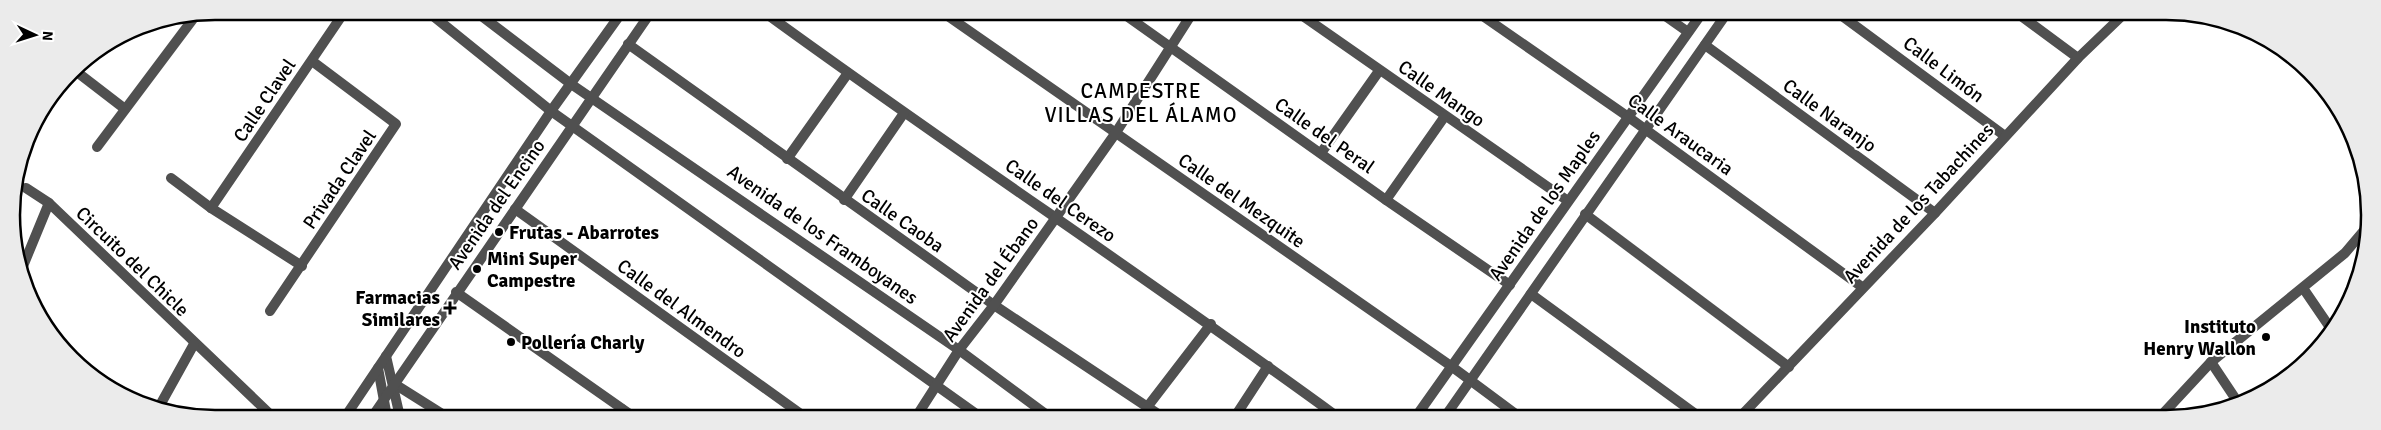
<svg xmlns="http://www.w3.org/2000/svg" width="2381" height="430" font-family="Signika,sans-serif">
  <style>
    .lines { fill: none; stroke-linecap: round; stroke-linejoin: round }
    .minor { stroke: #505050; stroke-width: 10 }
    .tertiary { stroke: #505050; stroke-width: 10 }
    .poi-dot { fill: #000; stroke: #fff; stroke-width: 2 }
    .labels { text-anchor: middle; stroke-width: 4; stroke-linejoin: round; paint-order: stroke }
    .street-label { font-size: 19px; fill: #000; stroke: #fff }
    .poi-label { font-size: 19px; font-weight: bold; fill: #000; stroke: #fff; text-anchor: start }
    .quarter-label { font-size: 21px; letter-spacing: 1px; fill: #000; stroke: #fff }
    .rim { fill: none; stroke: #000; stroke-width: 2.5 }
  </style>
  <rect width="100%" height="100%" fill="#fff"/>
  <g class="lines">
    <g class="minor">
      <polyline points="427,11 551,111 982,418"/>
      <polyline points="475,11 571,84 959,350 1051,418"/>
      <path d="M764,12C953,150 1149,279 1339,418"/>
      <polyline points="942,12 1451,366 1521,418"/>
      <polyline points="1121,12 1386,200 1510,285"/>
      <polyline points="1297,12 1568,201"/>
      <polyline points="1477,12 1627,116 1862,287"/>
      <polyline points="1661,13 1688,32"/>
      <polyline points="1838,13 2005,136"/>
      <polyline points="2017,13 2078,58"/>
      <polyline points="628,44 994,305 1164,418"/>
      <polyline points="1705,45 1935,213"/>
      <polyline points="73,69 125,109"/>
      <polyline points="97,147 196,15"/>
      <polyline points="1321,153 1379,71"/>
      <polyline points="787,159 848,73"/>
      <polyline points="171,178 211,208 302,266"/>
      <polyline points="26,188 49,203 273,417"/>
      <polyline points="844,200 904,113"/>
      <polyline points="1386,200 1445,116"/>
      <polyline points="211,208 345,11"/>
      <polyline points="515,209 805,417"/>
      <polyline points="1585,214 1789,367"/>
      <polyline points="21,271 49,203"/>
      <polyline points="2303,288 2331,329"/>
      <polyline points="456,292 634,417"/>
      <polyline points="1531,294 1701,418"/>
      <polyline points="270,311 396,124 312,61"/>
      <polyline points="2211,362 2239,404"/>
      <polyline points="393,383 447,417"/>
      <polyline points="1148,406 1211,324"/>
      <polyline points="159,407 194,344"/>
      <polyline points="616,417 622,409"/>
      <polyline points="916,417 959,350 994,305 1115,134 1193,12"/>
      <polyline points="1234,418 1268,366"/>
      <polyline points="1739,418 1935,213 2078,58 2125,13"/>
    </g>
    <g class="tertiary">
      <polyline points="386,356 400,417"/>
      <polyline points="378,368 387,417"/>
      <polyline points="345,417 551,111 622,12"/>
      <polyline points="372,417 651,12"/>
      <polyline points="1415,418 1702,13"/>
      <polyline points="1444,418 1727,13"/>
      <polyline points="2159,418 2211,362 2345,253 2367,227"/>
    </g>
  </g>
  <g class="poi-dot">
    <circle cx="499" cy="232" r="5"/>
    <circle cx="477" cy="269" r="5"/>
    <path d="M447.5 300.5h5v5h5v5h-5v5h-5v-5h-5v-5h5z"/>
    <circle cx="2266" cy="337" r="5"/>
    <circle cx="511" cy="342" r="5"/>
  </g>
  <g class="labels">
    <g class="street-label">
      <text transform="translate(1944 69) rotate(37)" y="7">Calle Limón</text>
      <text transform="translate(1442 93) rotate(35)" y="7">Calle Mango</text>
      <text transform="translate(264 100) rotate(-56)" y="7">Calle Clavel</text>
      <text transform="translate(1830 115) rotate(36)" y="7">Calle Naranjo</text>
      <text transform="translate(1681 134) rotate(36)" y="7">Calle Araucaria</text>
      <text transform="translate(1325 135) rotate(35)" y="7">Calle del Peral</text>
      <text transform="translate(339 179) rotate(-56)" y="7">Privada Clavel</text>
      <text transform="translate(1061 200) rotate(35)" y="7">Calle del Cerezo</text>
      <text transform="translate(1242 200) rotate(35)" y="7">Calle del Mezquite</text>
      <text transform="translate(1918 203) rotate(-47)" y="7">Avenida de los Tabachines</text>
      <text transform="translate(496 204) rotate(-55)" y="7">Avenida del Encino</text>
      <text transform="translate(1544 205) rotate(-55)" y="7">Avenida de los Maples</text>
      <text transform="translate(903 220) rotate(35)" y="7">Calle Caoba</text>
      <text transform="translate(823 234) rotate(35)" y="7">Avenida de los Framboyanes</text>
      <text transform="translate(133 261) rotate(44)" y="7">Circuito del Chicle</text>
      <text transform="translate(990 279) rotate(-54)" y="7">Avenida del Ébano</text>
      <text transform="translate(682 308) rotate(36)" y="7">Calle del Almendro</text>
    </g>
    <g class="poi-label">
      <text x="509" y="239">Frutas - Abarrotes</text>
      <text x="487" y="265">Mini Super<tspan x="487" dy="22">Campestre</tspan></text>
      <text x="440" y="304" text-anchor="end">Farmacias<tspan x="440" dy="22">Similares</tspan></text>
      <text x="2256" y="333" text-anchor="end">Instituto<tspan x="2256" dy="22">Henry Wallon</tspan></text>
      <text x="521" y="349">Pollería Charly</text>
    </g>
    <g class="quarter-label">
      <text x="1141" y="98">CAMPESTRE<tspan x="1141" dy="24">VILLAS DEL ÁLAMO</tspan></text>
    </g>
  </g>
  <path d="M0 0H2381V430H0ZM215 20H2166A195 195 0 0 1 2361 215V215A195 195 0 0 1 2166 410H215A195 195 0 0 1 20 215V215A195 195 0 0 1 215 20Z" fill="#ebebeb" fill-rule="evenodd"/>
  <path class="rim" d="M215 20H2166A195 195 0 0 1 2361 215V215A195 195 0 0 1 2166 410H215A195 195 0 0 1 20 215V215A195 195 0 0 1 215 20Z"/>
  <g transform="translate(35 35) rotate(94)" stroke="#ffffff" stroke-width="4" paint-order="stroke">
  <path d="M0-4L9 19L0 12L-9 19Z" fill="#000000"/>
  <text y="-8" font-size="14" font-weight="bold" text-anchor="middle" fill="#000000">N</text>
  </g>
</svg>
